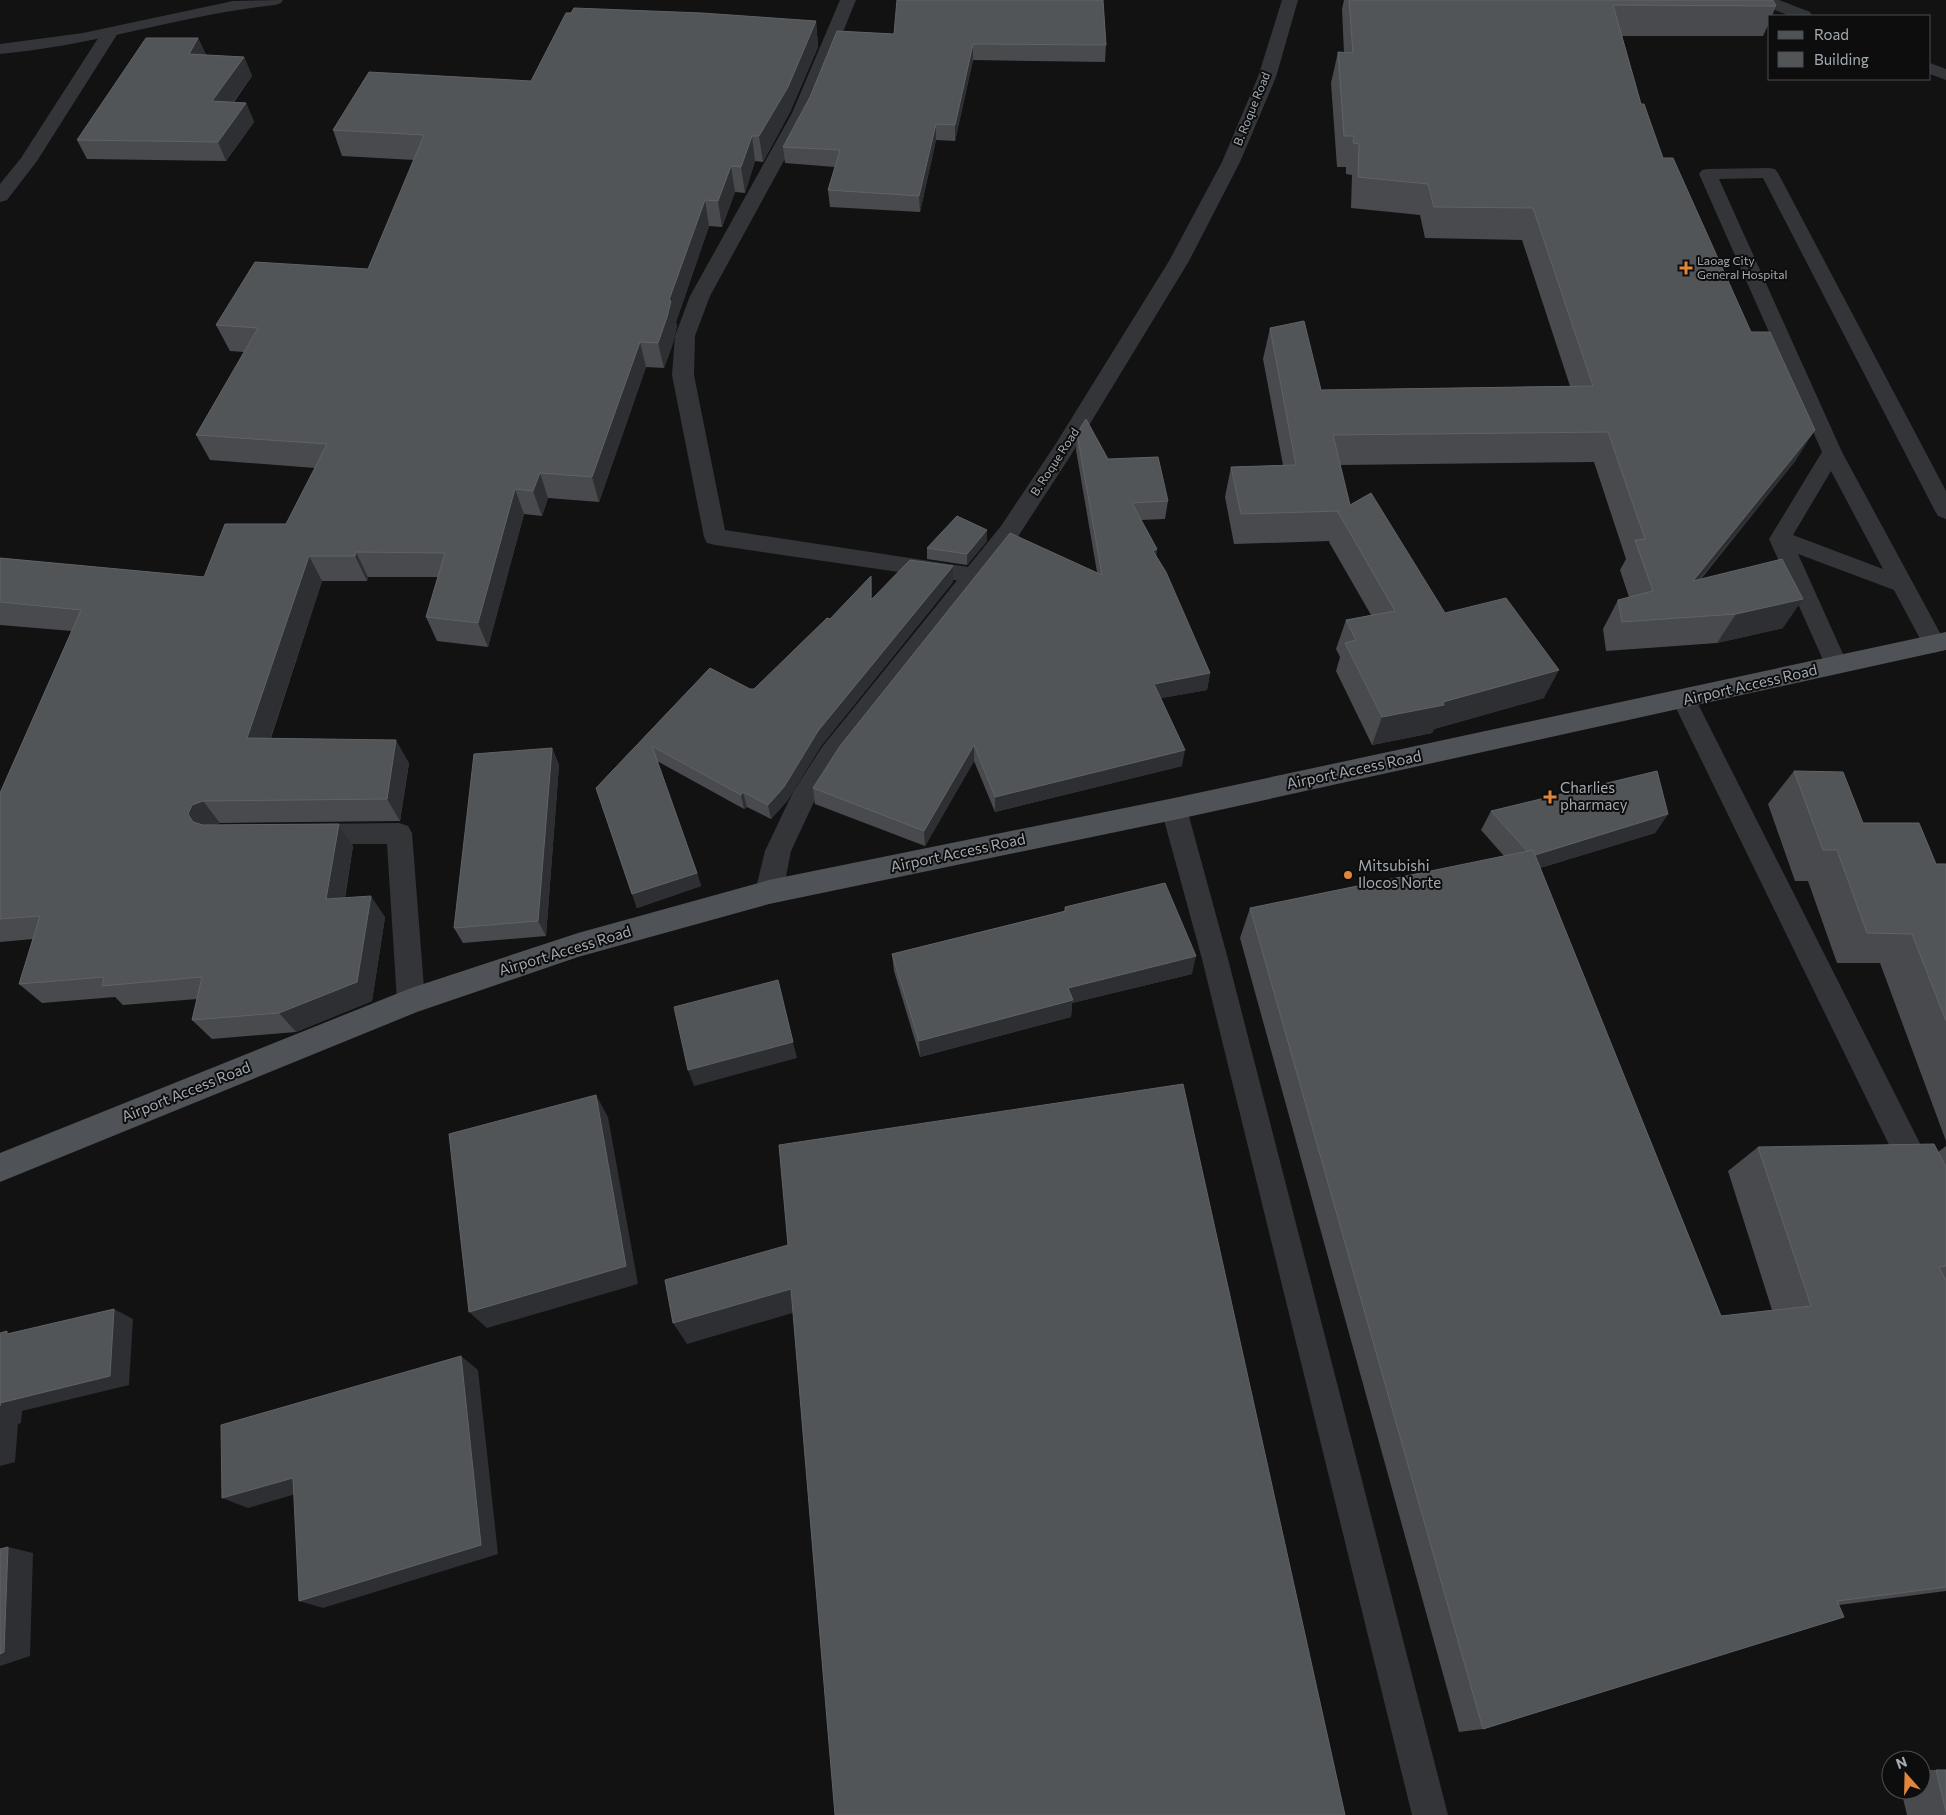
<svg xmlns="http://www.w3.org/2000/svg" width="1946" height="1815" font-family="Commissioner,sans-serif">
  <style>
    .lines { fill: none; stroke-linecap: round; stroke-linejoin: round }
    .service { fill: #333538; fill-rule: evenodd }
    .minor { fill: #333538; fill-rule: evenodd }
    .tertiary { fill: #333538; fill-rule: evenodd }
    .primary { fill: #4f5256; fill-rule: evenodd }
    .wall { fill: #484a4e }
    .shaded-wall { fill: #2e2f32 }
    .building { fill: #525558; stroke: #5f6266 }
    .poi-dot { fill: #e1873c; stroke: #0d0d0e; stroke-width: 2 }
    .labels { text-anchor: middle; stroke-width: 4; stroke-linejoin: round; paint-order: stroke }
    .far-street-label { font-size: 12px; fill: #a4acb2; stroke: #0d0d0e }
    .far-poi-label { font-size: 12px; fill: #a4acb2; stroke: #0d0d0e; text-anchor: start }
    .street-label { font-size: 15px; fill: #a4acb2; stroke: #0d0d0e }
    .poi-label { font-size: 15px; fill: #a4acb2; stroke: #0d0d0e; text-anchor: start }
  </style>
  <rect width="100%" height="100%" fill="#121213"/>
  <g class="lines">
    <g class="service">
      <path d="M1769,168L1775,169L1778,173L1946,491V519L1938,516L1935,511L1763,178L1719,179L1842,452L1946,644L1942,650L1934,653L1926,650L1894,590L1798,554L1848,665L1844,671L1836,674L1828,671L1769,539L1822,452L1699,174L1702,170L1708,169ZM1831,471L1883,569L1793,535Z"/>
      <polygon points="1174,799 1183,802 1187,809 1228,959 1448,1815 1412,1815 1202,959 1161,809 1165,802"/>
      <polygon points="399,823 408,826 412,833 425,1001 421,1010 411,1013 401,1010 397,1001 387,844 308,844 299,841 295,834 299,827 308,824"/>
    </g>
    <g class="minor">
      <polygon points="840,0 856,0 810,113 710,296 695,336 694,375 725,530 982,569 986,575 982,581 974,583 715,545 707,543 704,537 672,375 675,336 690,296 792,113"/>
      <polygon points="1756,0 1779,0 1810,12 1812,16 1790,16 1758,3"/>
      <polygon points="110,28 116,29 118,33 37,161 7,200 0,202 0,184 21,158 104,29"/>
      <polygon points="1930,63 1946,69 1946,80 1930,74"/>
      <polygon points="1684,690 1693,693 1696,700 1946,1195 1946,1243 1935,1239 1672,700 1675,693"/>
    </g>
    <g class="tertiary">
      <path d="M283,0L281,3L275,5C182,15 93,46 0,54V44L83,33L233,1Z"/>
      <polygon points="1282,0 1298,0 1276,77 1240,162 1189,261 1071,455 1017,538 840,761 813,804 791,851 783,892 779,900 769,904 759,900 755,892 765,851 793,792 822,747 1001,526 1055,445 1169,261 1222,162 1258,77"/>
    </g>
    <polygon class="primary" points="1946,632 1946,650 1174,820 769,904 578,957 417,1012 0,1182 0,1153 411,988 578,933 769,880 1174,798"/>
  </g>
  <g class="wall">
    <polygon points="1344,0 1773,0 1776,6 1772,16 1770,16 1770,21 1763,36 1622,36 1641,104 1663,158 1796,460 1701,579 1783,628 1717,643 1606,651 1603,629 1618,600 1629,597 1620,570 1626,559 1594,462 1340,465 1350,505 1445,613 1544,698 1434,729 1432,733 1372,745 1336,671 1340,657 1336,649 1346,620 1371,615 1329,542 1330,541 1234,544 1225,497 1231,467 1283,465 1263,359 1270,328 1321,390 1570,386 1522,240 1425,238 1420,215 1351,208 1352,175 1346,174 1346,167 1337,167 1331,83 1338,52 1344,53 1342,9"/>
    <polygon points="816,21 818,47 790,112 763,162 755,161 745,193 735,192 722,227 709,226 676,322 677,326 673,343 664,368 646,367 599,502 548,498 542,516 524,514 488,647 437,641 426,617 438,577 368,577 367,581 322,581 271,738 409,763 400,821 220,823 215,825 339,824 353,846 345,898 385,917 372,1001 296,1032 212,1039 192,1020 197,999 123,1005 115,997 42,1003 19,984 33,939 0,942 0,793 72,631 0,625 0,558 204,577 286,524 315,468 210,460 196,435 244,352 230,351 216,325 368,269 414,160 342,156 333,130 531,81"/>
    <polygon points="837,31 1106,45 1105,62 973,60 955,141 936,140 920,212 830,207 828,190 835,167 785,163 783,147 810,97"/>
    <polygon points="198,38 206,55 244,57 252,76 234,102 246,103 254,122 226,161 87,159 77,140"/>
    <polygon points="1077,433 1108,459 1168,501 1165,519 1141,520 1157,549 1156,557 1210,673 1207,690 1161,698 1182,766 995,812 974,761 925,846 815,804 813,788 1097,572 1076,450"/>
    <polygon points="987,541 967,565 927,559 927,548"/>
    <polygon points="953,566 953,582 821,746 787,801 771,819 747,807 744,809 657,761 697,873 701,886 637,908 596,788 710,668 750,689 754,689 830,619 871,576 872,598"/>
    <polygon points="552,748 559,765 546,936 463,943 454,928"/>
    <polygon points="1794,771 1863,823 1936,864 1946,864 1946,1141 1880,963 1837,963 1808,881 1795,881 1768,804"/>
    <polygon points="1491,811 1668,814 1655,833 1540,868 1721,1316 1772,1310 1728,1171 1758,1147 1938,1152 1946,1146 1946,1591 1839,1605 1483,1729 1459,1732 1240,938 1250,908 1504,856 1481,830"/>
    <polygon points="1065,907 1192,974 1072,1003 1071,1017 920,1057 894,971 892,954 1064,911"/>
    <polygon points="1921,1770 1946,1770 1946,1815 1907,1815 1901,1790 1921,1790"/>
  </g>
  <g class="shaded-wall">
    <polygon points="816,21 818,47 790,112 763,162 759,136"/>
    <polygon points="198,38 207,57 189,54"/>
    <polygon points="973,44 973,60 955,141 955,125"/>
    <polygon points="244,57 252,76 220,120 212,101"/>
    <polygon points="246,103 254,122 226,161 218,142"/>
    <polygon points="936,124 936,140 920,212 919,196"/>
    <polygon points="752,136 755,161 745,193 741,167"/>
    <polygon points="731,166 735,192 722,227 718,201"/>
    <polygon points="705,200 709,226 676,322 677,326 673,343 664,368 658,343 669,300"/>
    <polygon points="640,342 646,367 599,502 592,477"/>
    <polygon points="1815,430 1796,460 1675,610 1693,581"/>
    <polygon points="540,473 548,498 542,516 533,491"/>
    <polygon points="515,489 524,514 488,647 478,623"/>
    <polygon points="987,530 987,541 967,565 967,554"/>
    <polygon points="1157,549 1155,567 1153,551"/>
    <polygon points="356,552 368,577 367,581 355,556"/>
    <polygon points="309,556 322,581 263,761 247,738"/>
    <polygon points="953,566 953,582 821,746 787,801 771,819 768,805 818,731"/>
    <polygon points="871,576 872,592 872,615 871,600"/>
    <polygon points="1803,599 1783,628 1717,643 1736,614"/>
    <polygon points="1559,670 1544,698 1434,729 1432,733 1372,745 1382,717"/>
    <polygon points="1210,673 1207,690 1151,700 1154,684"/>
    <polygon points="396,740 409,763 400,821 387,799"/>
    <polygon points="974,745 974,761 925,846 924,831"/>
    <polygon points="552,748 559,765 546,936 538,921"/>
    <polygon points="1185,750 1182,766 995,812 995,797"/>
    <polygon points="743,792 747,807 744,809 741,795"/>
    <polygon points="203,801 220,823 209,827 193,822 188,814 192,805"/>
    <polygon points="1668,814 1655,833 1520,874 1531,856"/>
    <polygon points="339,824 353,846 341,920 326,899"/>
    <polygon points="697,873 701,886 637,908 632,894"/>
    <polygon points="371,896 385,917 372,1001 296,1032 279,1013"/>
    <polygon points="1196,956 1192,974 1072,1003 1071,1017 920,1057 919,1041 1068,988"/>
    <polygon points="793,1042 797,1058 694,1086 688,1070"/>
    <polygon points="596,1095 608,1117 638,1284 487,1328 469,1312"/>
    <polygon points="791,1289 799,1311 687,1344 673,1323"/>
    <polygon points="114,1309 133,1319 129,1385 22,1411 21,1423 18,1424 15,1462 0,1466 0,1403"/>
    <polygon points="461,1356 478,1370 498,1554 323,1608 299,1601"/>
    <polygon points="293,1478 316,1488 248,1508 222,1498"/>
    <polygon points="8,1547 33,1553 30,1656 0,1666 0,1654"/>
  </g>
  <g class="building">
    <polygon points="897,0 1103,0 1106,45 973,44 955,125 936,124 919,196 828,190 840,150 783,147 810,97 837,31 894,34"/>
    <polygon points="1349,0 1773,0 1776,6 1613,5 1641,104 1644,104 1663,158 1673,158 1751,332 1770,332 1815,430 1693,581 1782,559 1803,599 1736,614 1622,622 1618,600 1653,591 1635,540 1645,539 1608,432 1333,435 1350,505 1371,493 1445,613 1506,598 1559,670 1443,702 1444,705 1382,717 1345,643 1356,640 1346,620 1395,611 1338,512 1340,511 1241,514 1231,467 1296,465 1270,328 1304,321 1321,390 1593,386 1533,208 1434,207 1428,184 1358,177 1359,144 1353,143 1354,136 1344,136 1338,52 1353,53"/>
    <polygon points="574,8 702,13 816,21 788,87 759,136 752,136 741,167 731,166 718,201 705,200 669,300 671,301 667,317 658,343 640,342 592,477 540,473 533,491 515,489 478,623 426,617 445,553 356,552 355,556 309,556 247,738 396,740 387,799 203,801 192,805 188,814 193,822 203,825 339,824 326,899 371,896 357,982 279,1013 192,1020 202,977 102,986 104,977 19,984 40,916 0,919 0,793 81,610 0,602 0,558 204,577 225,524 286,524 327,444 196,435 258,328 216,325 255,262 368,269 424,135 333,130 369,72 531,81 566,13 571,13"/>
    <polygon points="146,38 198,38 189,54 244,57 212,101 246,103 218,142 77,140"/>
    <polygon points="1086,419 1108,459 1158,457 1168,501 1132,503 1157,549 1153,551 1166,572 1210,673 1154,684 1185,750 995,797 974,745 924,831 813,788 840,746 1010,533 1102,575 1077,433"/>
    <polygon points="957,516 987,530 967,554 927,548"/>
    <polygon points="910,560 953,566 818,731 784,787 768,805 743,792 741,795 652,746 697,873 632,894 596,788 710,668 750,689 754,689 827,618 830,619 871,576 871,600"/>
    <polygon points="552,748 538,921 454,928 474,754"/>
    <polygon points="1657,771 1668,814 1535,855 1533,850 1527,851 1491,811"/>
    <polygon points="1794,771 1843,772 1863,823 1919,823 1936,864 1946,864 1946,1021 1912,934 1867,933 1837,850 1823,850"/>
    <polygon points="1533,850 1721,1316 1811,1306 1758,1147 1934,1144 1946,1167 1946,1266 1939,1267 1946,1281 1946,1587 1837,1601 1844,1617 1483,1729 1250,908"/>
    <polygon points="1165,883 1196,956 1068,988 1073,1000 919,1041 892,954 1066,911 1065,907"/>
    <polygon points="778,980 793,1042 688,1070 674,1007"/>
    <polygon points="1183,1084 1345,1815 835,1815 791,1289 673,1323 665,1280 788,1245 779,1145"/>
    <polygon points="596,1095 626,1266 469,1312 449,1134"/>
    <polygon points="114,1309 110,1376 0,1403 0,1406 0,1333 7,1331 7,1334"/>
    <polygon points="461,1356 481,1545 299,1601 293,1478 222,1498 221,1425"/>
    <polygon points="8,1547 4,1652 0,1654 0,1549"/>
    <polygon points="1936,1770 1946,1770 1946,1812"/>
  </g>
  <g class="poi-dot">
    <path d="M1683.5 260.5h5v5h5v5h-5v5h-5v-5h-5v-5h5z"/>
    <path d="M1547.5 789.5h5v5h5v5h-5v5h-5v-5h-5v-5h5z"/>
    <circle cx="1348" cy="875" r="5"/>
  </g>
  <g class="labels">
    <g class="far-street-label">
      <text transform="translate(1252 109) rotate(-68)" y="4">B. Roque Road</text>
      <text transform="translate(1055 462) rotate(-57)" y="4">B. Roque Road</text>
    </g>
    <g class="far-poi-label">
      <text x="1697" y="265">Laoag City<tspan x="1697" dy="14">General Hospital</tspan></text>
    </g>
    <g class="street-label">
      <text transform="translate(1750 685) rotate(-13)" y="5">Airport Access Road</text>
      <text transform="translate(1354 770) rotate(-12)" y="5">Airport Access Road</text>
      <text transform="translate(958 853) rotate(-12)" y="5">Airport Access Road</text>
      <text transform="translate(565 951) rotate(-17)" y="5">Airport Access Road</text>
      <text transform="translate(186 1092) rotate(-22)" y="5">Airport Access Road</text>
    </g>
    <g class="poi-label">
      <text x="1560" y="793">Charlies<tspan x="1560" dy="17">pharmacy</tspan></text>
      <text x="1358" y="871">Mitsubishi<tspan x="1358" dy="17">Ilocos Norte</tspan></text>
    </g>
  </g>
  <rect x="1768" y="15" width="162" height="65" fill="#0d0d0e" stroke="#494d50"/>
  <rect x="1778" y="31" width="25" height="8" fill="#4f5256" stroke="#494d50"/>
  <text x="1814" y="40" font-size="15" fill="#a4acb2">Road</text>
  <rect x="1778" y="52" width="25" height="15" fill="#525558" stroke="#494d50"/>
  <text x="1814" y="65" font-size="15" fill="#a4acb2">Building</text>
  <g transform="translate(1906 1775) rotate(340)"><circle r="24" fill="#0d0d0e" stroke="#494d50"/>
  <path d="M0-4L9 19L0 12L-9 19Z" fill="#e1873c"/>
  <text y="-8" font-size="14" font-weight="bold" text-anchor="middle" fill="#a4acb2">N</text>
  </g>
</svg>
